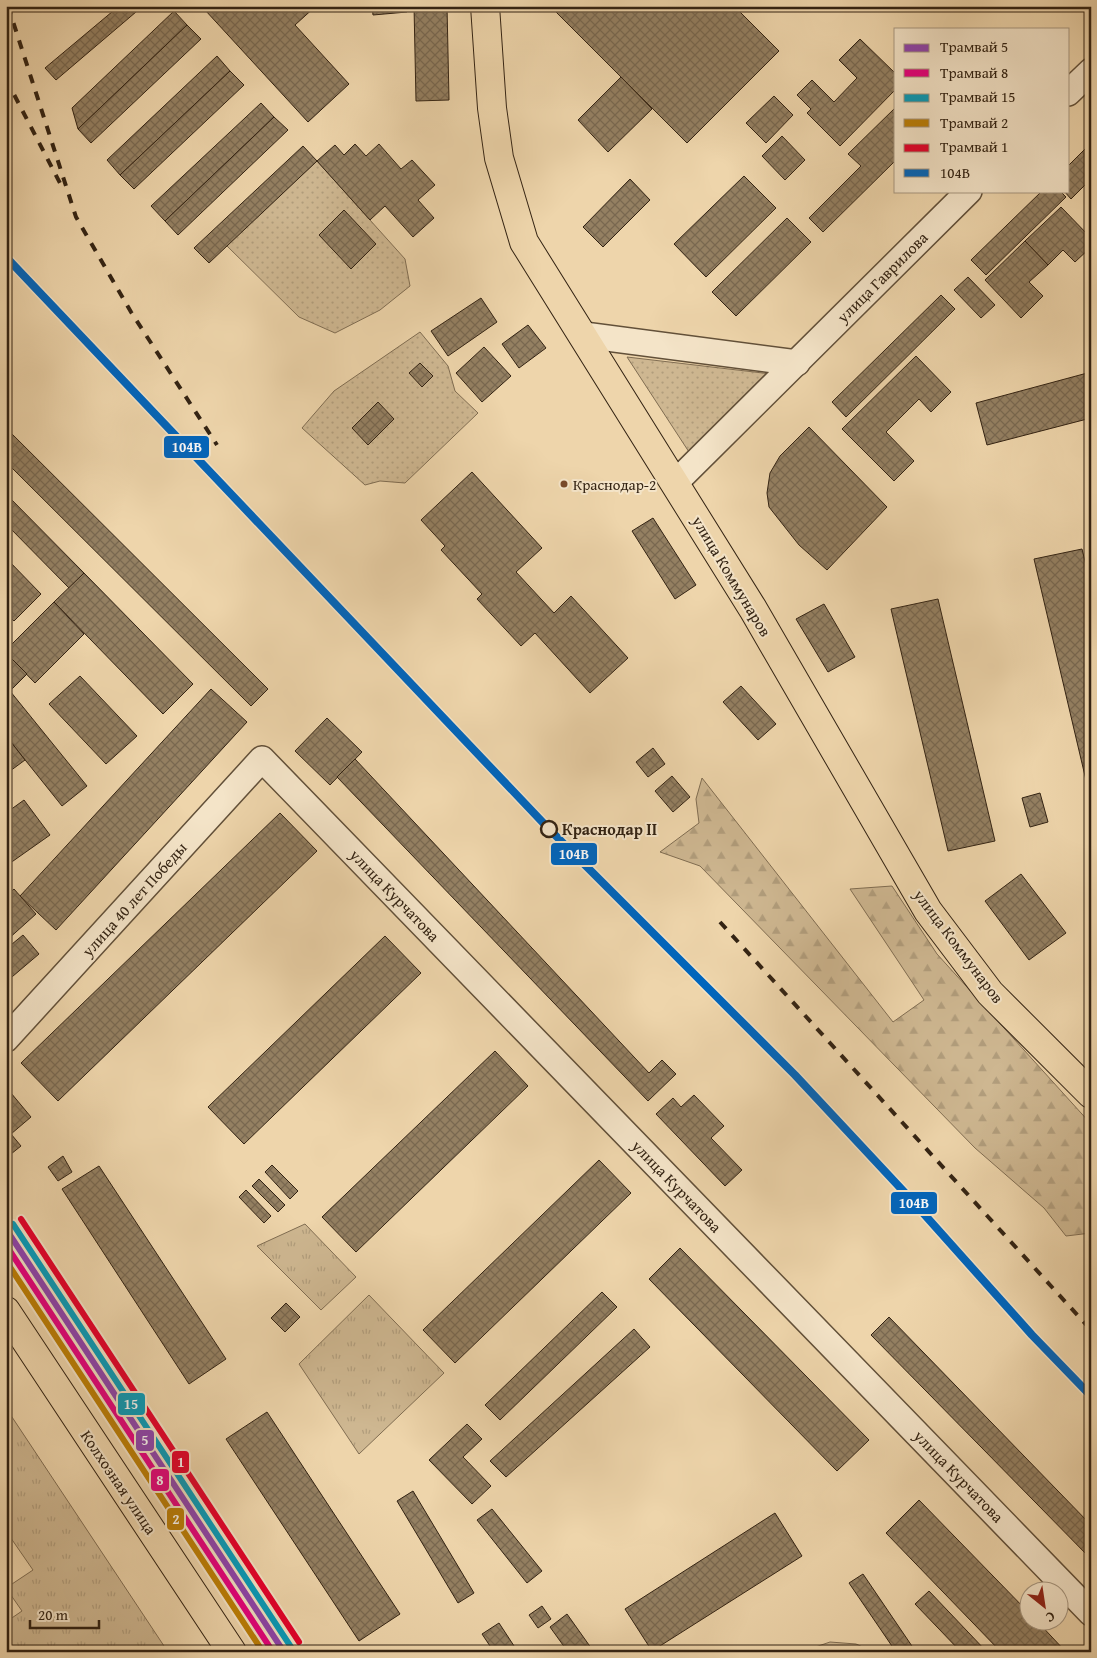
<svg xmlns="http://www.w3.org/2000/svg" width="1097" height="1658" font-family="'Gentium Book Plus',serif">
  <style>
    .grass { fill: url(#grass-dots); stroke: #806d52 }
    .forest { fill: url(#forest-firs); stroke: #806d52 }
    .park { fill: url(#park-tufts); stroke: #806d52 }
    .garden { fill: #ceb791; stroke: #806d52 }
    .building { fill: url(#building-cross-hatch); stroke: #332313 }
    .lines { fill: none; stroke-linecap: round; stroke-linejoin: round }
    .minor-casing { stroke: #625039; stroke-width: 28 }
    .major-casing { stroke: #332313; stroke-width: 30 }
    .minor { stroke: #f4e4c8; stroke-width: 25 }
    .major { stroke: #eed5ab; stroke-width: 28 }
    .rail { stroke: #332313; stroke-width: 4; stroke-dasharray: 9 9; stroke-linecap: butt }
    .rail-1-casing { stroke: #f4e4c8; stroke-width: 11 }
    .rail-1 { stroke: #0065bd; stroke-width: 8 }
    .tram-1-casing { stroke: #f4e4c8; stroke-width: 10 }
    .tram-2-casing { stroke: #f4e4c8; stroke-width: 10 }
    .tram-3-casing { stroke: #f4e4c8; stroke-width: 10 }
    .tram-4-casing { stroke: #f4e4c8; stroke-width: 10 }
    .tram-5-casing { stroke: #f4e4c8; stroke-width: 10 }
    .tram-1 { stroke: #8e44ad; stroke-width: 6 }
    .tram-2 { stroke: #e5007d; stroke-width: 6 }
    .tram-3 { stroke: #059cbb; stroke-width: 6 }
    .tram-4 { stroke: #bc7f06; stroke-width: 6 }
    .tram-5 { stroke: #e4002b; stroke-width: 6 }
    .bus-dot { fill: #7a4b2a; stroke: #f4e4c8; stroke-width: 2 }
    .stop-dot { fill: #f4e4c8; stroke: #332313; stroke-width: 2.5 }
    .labels { text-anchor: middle; stroke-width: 4; stroke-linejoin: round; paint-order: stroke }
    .bus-label { font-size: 15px; fill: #332313; stroke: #f4e4c8; text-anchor: start }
    .street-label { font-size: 16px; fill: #332313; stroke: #f4e4c8 }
    .stop-label { font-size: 16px; font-weight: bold; fill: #332313; stroke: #f4e4c8; text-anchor: start }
    .line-badge { stroke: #f4e4c8; stroke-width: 2 }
    .badge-label { font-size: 14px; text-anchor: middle; font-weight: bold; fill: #fff }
  </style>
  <defs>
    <pattern id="grass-dots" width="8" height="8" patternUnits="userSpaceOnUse" patternTransform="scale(1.25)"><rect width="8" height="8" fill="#ceb791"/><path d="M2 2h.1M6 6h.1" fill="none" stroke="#b19d7c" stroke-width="1.8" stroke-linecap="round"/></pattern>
    <pattern id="forest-firs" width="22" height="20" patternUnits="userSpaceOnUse" patternTransform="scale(1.25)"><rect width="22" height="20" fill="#ceb791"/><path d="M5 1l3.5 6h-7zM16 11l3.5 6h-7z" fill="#b19d7c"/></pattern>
    <pattern id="park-tufts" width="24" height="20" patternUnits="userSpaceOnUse" patternTransform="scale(1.25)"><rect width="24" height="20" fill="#ceb791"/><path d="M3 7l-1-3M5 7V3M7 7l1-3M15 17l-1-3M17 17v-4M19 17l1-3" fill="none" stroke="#b19d7c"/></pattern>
    <pattern id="building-cross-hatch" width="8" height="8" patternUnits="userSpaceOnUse" patternTransform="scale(1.25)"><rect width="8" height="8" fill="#948062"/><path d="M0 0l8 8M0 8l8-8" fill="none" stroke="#796850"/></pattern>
  </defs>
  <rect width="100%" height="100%" fill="#eed5ab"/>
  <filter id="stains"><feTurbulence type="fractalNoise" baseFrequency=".004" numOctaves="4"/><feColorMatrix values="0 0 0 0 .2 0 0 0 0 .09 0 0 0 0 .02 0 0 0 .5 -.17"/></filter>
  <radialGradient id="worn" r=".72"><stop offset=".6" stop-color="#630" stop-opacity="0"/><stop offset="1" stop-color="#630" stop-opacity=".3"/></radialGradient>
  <g class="grass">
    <polygon points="317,161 405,259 410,286 380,310 335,333 299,317 226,245"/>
    <polygon points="420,332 448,366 455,391 478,413 405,483 380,481 365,485 302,428 334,391"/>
    <polygon points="627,357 771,374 689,452"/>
  </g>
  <polygon class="forest" points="702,778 893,1022 924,1000 850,889 892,886 937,954 1091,1124 1091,1233 1066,1236 1044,1208 975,1148 700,866 660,852 699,823 696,799"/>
  <g class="park">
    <polygon points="305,1224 356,1277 321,1310 257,1246"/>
    <polygon points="369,1295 444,1373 359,1454 299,1364"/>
    <polygon points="6,1408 168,1652 6,1652 6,1622 22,1611 6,1588 33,1570 6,1531"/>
  </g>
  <polygon class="garden" points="830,1642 856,1644 874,1652 801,1652"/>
  <g class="building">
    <polygon points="119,6 143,6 56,80 45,68"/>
    <polygon points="209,6 316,6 295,25 349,84 308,122 205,10"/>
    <polygon points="372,6 407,6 407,12 373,15"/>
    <polygon points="414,6 447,6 449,100 416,101"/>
    <polygon points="550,6 734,6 779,51 687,143"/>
    <polygon points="174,11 187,25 78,129 72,108"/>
    <polygon points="187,25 201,39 91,143 78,129"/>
    <polygon points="860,39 896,74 896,89 840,146 807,113 811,109 797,95 812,80 834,102 857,78 839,60"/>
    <polygon points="217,56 230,71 120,175 107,160"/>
    <polygon points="230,71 244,85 134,189 120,175"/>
    <polygon points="621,77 652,109 608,152 578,120"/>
    <polygon points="774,96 793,115 766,143 746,123"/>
    <polygon points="261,103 274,117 165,221 151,206"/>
    <polygon points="896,107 896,160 823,232 809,218 861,166 848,154"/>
    <polygon points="274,117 288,130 178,235 165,221"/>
    <polygon points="782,136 805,160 785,180 762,156"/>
    <polygon points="355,144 366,156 379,144 401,169 412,160 435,185 418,200 434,218 413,237 385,206 370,220 317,161 335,145 344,155"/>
    <polygon points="303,146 317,161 209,263 194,248"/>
    <polygon points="1085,149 1091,156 1091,179 1071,199 1064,191 1068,191 1068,166"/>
    <polygon points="744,176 776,208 706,277 674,244"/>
    <polygon points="630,179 650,200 603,247 583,227"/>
    <polygon points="1042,191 1060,191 1066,197 986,275 971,260"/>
    <polygon points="1061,207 1091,238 1091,247 1075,262 1063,250 1048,265 1025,241"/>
    <polygon points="344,210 376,244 351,269 319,235"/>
    <polygon points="787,218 811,242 736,316 712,292"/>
    <polygon points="1025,241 1048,265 1029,282 1043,296 1021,318 985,280"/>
    <polygon points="968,277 995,305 981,318 954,290"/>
    <polygon points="941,295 955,309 846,417 832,402"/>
    <polygon points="481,298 497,322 448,356 431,331"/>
    <polygon points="528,325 546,348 519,368 502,344"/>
    <polygon points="484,347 511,376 482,402 456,373"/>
    <polygon points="916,356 951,392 931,412 919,399 886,432 914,461 894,481 842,429"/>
    <polygon points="420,363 433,376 422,387 409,373"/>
    <polygon points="1091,372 1091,418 987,445 976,403"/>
    <polygon points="378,402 394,419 368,445 352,428"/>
    <polygon points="809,427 887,507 827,570 799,545 769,507 767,493 770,473 780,456"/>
    <polygon points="6,428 268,689 251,706 6,462"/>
    <polygon points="472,472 542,548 516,572 554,613 571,596 628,658 590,693 535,633 521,646 477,599 482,594 441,550 445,546 421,520"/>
    <polygon points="6,494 84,573 69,588 6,524"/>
    <polygon points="653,518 696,585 675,599 632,531"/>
    <polygon points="1082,549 1091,586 1089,793 1034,559"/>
    <polygon points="6,558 41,594 14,621 6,614"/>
    <polygon points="84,573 193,684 163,714 54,602"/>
    <polygon points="938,599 995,841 948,851 891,609"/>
    <polygon points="54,602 84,634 35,683 6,653 6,650"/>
    <polygon points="824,604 855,657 828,672 796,619"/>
    <polygon points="6,653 27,674 6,695"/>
    <polygon points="80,676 137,736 106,764 49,704"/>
    <polygon points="741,686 776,724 758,740 723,702"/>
    <polygon points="211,689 247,722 56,930 20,896"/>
    <polygon points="10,691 87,786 62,806 6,736 6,695"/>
    <polygon points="327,718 362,752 330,785 295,751"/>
    <polygon points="11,742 25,760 6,774 6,745"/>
    <polygon points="653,748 665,764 648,777 636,762"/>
    <polygon points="355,759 649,1073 662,1060 676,1074 648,1101 337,777"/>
    <polygon points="672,776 690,797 673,812 655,791"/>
    <polygon points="1040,793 1048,822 1030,827 1022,798"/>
    <polygon points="24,800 50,835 6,866 6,813"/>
    <polygon points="280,813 317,851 58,1101 21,1063"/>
    <polygon points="1021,874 1066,933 1029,960 985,901"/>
    <polygon points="14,889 36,914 6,941 6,896"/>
    <polygon points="23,935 39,954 6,982 6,949"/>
    <polygon points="385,936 421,973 244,1144 208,1107"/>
    <polygon points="495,1051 528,1086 356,1252 322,1217"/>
    <polygon points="6,1087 31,1117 11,1134 21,1146 6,1158"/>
    <polygon points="694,1095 724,1126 711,1138 742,1170 725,1186 656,1114 673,1098 681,1107"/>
    <polygon points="63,1156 72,1172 58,1181 48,1167"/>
    <polygon points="599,1160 631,1193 455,1363 423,1330"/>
    <polygon points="272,1165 298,1191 290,1199 265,1172"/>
    <polygon points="99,1166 226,1359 189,1384 62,1189"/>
    <polygon points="259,1179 285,1205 278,1212 252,1186"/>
    <polygon points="246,1190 271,1216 264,1223 239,1197"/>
    <polygon points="680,1248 869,1440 837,1471 649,1279"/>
    <polygon points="602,1292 617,1307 500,1420 485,1405"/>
    <polygon points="286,1303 300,1317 285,1332 271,1318"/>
    <polygon points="889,1317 1091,1525 1091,1559 871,1335"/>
    <polygon points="634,1329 650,1347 506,1477 490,1461"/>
    <polygon points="267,1412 400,1614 359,1641 226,1439"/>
    <polygon points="467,1424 482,1439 463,1457 491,1486 472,1504 429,1460"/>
    <polygon points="413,1491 474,1593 458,1603 397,1501"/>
    <polygon points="919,1500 1030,1614 1030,1620 1036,1620 1066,1652 1001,1652 886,1533"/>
    <polygon points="492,1509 542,1571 527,1583 477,1520"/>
    <polygon points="775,1513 802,1556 652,1651 625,1609"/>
    <polygon points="863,1574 916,1652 896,1652 849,1583"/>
    <polygon points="929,1591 987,1652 961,1652 915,1604"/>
    <polygon points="542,1606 551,1619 538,1628 529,1615"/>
    <polygon points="567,1614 594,1652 568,1652 550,1627"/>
    <polygon points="499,1623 518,1652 494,1652 482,1634"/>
  </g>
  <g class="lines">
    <g class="minor-casing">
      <g id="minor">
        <polyline points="1068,93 1091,71"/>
        <polyline points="584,335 797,363"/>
        <polyline points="676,482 969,191"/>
        <polyline points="6,1039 262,759 1091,1613"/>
      </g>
    </g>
    <g class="major-casing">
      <g id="major">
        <polyline points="485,6 492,108 499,158 524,242 753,609 928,911 990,993 1091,1094"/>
        <polyline points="6,1311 232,1652"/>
      </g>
    </g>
    <use href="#minor" class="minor"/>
    <use href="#major" class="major"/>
    <g class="rail">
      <polyline points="8,6 76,217 131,312 217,445"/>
      <polyline points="6,79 61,185"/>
      <polyline points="720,922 1091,1330"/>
    </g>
    <g class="rail-1-casing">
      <polyline id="rail-1" points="6,257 549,829 795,1075 907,1195 1032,1335 1091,1396"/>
    </g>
    <use href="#rail-1" class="rail-1"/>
    <g class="tram-1-casing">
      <polyline id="tram-1" points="6,1229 284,1652"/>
    </g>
    <g class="tram-2-casing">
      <polyline id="tram-2" points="6,1245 273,1652"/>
    </g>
    <g class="tram-3-casing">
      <polyline id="tram-3" points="13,1224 291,1647"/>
    </g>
    <g class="tram-4-casing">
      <polyline id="tram-4" points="6,1261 263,1652"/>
    </g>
    <g class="tram-5-casing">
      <polyline id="tram-5" points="21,1219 299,1642"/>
    </g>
    <use href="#tram-1" class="tram-1"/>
    <use href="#tram-2" class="tram-2"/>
    <use href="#tram-3" class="tram-3"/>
    <use href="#tram-4" class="tram-4"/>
    <use href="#tram-5" class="tram-5"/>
  </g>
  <circle class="bus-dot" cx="564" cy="484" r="4.5"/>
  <circle class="stop-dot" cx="549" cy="829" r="8"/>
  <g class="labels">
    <g class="bus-label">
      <text x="573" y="490">Краснодар-2</text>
    </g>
    <g class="street-label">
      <text transform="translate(882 277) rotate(-45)" y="6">улица Гаврилова</text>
      <text transform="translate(732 576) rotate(59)" y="6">улица Коммунаров</text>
      <text transform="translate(395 895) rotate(46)" y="6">улица Курчатова</text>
      <text transform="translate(134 899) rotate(-48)" y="6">улица 40 лет Победы</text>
      <text transform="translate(959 946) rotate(53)" y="6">улица Коммунаров</text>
      <text transform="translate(677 1186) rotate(46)" y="6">улица Курчатова</text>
      <text transform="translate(959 1476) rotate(46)" y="6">улица Курчатова</text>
      <text transform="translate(119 1482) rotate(56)" y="6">Колхозная улица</text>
    </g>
    <g class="stop-label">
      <text x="562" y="835">Краснодар II</text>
    </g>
  </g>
  <g class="line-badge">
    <rect x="163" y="435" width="47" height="24" rx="5" fill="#0065bd"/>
    <rect x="550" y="842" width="48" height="24" rx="5" fill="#0065bd"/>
    <rect x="890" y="1191" width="48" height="24" rx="5" fill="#0065bd"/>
    <rect x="117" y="1392" width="29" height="24" rx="5" fill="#059cbb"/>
    <rect x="135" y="1429" width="20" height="23" rx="5" fill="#8e44ad"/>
    <rect x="171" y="1450" width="19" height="24" rx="5" fill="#e4002b"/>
    <rect x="150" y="1468" width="20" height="24" rx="5" fill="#e5007d"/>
    <rect x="166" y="1507" width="19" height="24" rx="5" fill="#bc7f06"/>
  </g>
  <g class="badge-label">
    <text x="187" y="452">104В</text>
    <text x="574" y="859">104В</text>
    <text x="914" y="1208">104В</text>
    <text x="131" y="1409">15</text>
    <text x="145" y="1445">5</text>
    <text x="181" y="1467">1</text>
    <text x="160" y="1485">8</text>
    <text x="176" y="1524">2</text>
  </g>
  <rect width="1097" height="1658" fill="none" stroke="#eed5ab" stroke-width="25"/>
  <rect x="8" y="8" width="1082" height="1643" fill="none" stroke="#332313" stroke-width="2.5"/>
  <rect x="12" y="12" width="1072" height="1633" fill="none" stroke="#332313"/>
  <rect x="894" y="28" width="175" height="165" fill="#f4e4c8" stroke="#a79780"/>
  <rect x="904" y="44" width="25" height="8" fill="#8e44ad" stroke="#a79780"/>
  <text x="940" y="52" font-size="15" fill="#332313">Трамвай 5</text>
  <rect x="904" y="69" width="25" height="8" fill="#e5007d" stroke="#a79780"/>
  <text x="940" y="78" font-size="15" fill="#332313">Трамвай 8</text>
  <rect x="904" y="94" width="25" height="8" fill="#059cbb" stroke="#a79780"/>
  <text x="940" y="102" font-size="15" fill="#332313">Трамвай 15</text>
  <rect x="904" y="119" width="25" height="8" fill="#bc7f06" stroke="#a79780"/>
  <text x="940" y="128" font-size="15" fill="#332313">Трамвай 2</text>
  <rect x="904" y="144" width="25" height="8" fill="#e4002b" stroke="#a79780"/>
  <text x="940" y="152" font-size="15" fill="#332313">Трамвай 1</text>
  <rect x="904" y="169" width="25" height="8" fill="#0065bd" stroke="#a79780"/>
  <text x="940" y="178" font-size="15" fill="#332313">104В</text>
  <g transform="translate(1044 1606) rotate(150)"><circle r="24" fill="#f4e4c8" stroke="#a79780"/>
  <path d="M0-4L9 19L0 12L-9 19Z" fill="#8f2418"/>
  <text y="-8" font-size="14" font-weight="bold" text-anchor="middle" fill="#332313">С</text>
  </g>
  <path d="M30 1620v8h69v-8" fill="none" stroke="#332313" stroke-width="2.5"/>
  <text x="38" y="1620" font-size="15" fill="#332313" stroke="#f4e4c8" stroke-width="4" paint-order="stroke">20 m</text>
  <rect width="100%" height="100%" filter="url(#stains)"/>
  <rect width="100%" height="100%" fill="url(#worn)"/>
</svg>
